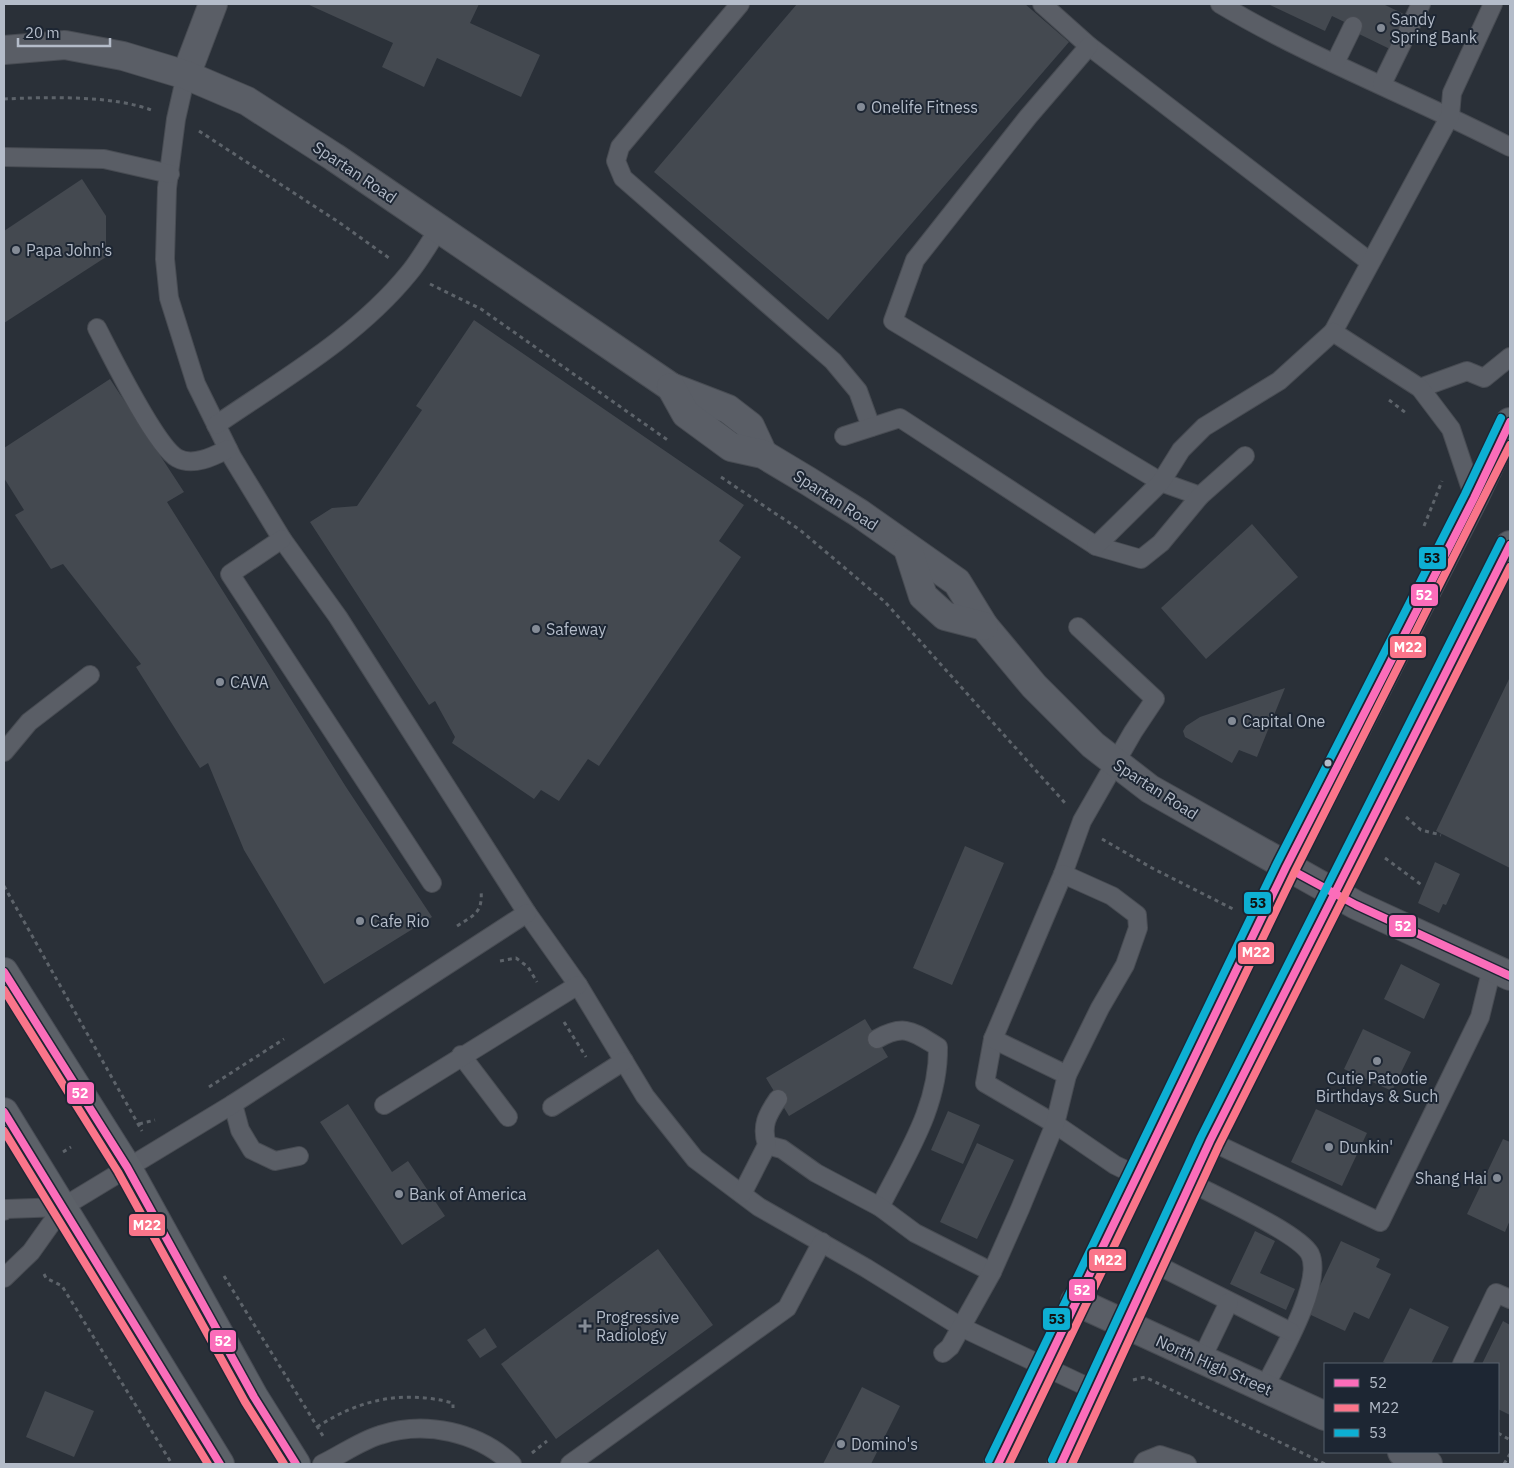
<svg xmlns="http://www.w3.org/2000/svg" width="1514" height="1468" font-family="'IBM Plex Sans',sans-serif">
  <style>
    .building { fill: #444950 }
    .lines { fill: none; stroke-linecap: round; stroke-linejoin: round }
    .service-casing { stroke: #484c53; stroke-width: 20 }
    .minor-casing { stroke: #484c53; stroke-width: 30 }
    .tertiary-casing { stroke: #484c53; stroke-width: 30 }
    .primary-casing { stroke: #484c55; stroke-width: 30 }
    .path { stroke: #5d636a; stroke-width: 3; stroke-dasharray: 4 4; stroke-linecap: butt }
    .service { stroke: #5a5e66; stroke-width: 18 }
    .minor { stroke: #5a5e66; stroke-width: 28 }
    .tertiary { stroke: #5a5e66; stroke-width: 28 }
    .primary { stroke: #5c6168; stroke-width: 28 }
    .bus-1-casing { stroke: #1d2633; stroke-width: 11 }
    .bus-2-casing { stroke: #1d2633; stroke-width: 11 }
    .bus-3-casing { stroke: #1d2633; stroke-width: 11 }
    .bus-1 { stroke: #fb6dba; stroke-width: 8 }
    .bus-2 { stroke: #fa758a; stroke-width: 8 }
    .bus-3 { stroke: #0dafd3; stroke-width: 8 }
    .poi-dot { fill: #848b96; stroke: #1d2633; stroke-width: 2 }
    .bus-dot { fill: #b4bcc9; stroke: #1d2633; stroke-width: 2 }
    .labels { text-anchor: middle; stroke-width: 4; stroke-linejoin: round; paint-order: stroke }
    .poi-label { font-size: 16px; fill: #b4bcc9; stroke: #1d2633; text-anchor: start }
    .street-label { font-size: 16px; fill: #b4bcc9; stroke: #1d2633 }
    .line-badge { stroke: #1d2633; stroke-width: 2 }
    .badge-label { font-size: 14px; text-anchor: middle; font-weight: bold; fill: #fff }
    .pale-badge-label { font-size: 14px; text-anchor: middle; font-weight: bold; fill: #111 }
  </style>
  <rect width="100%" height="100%" fill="#2a3038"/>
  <g class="building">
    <polygon points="307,4 479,4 470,23 540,55 521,97 437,58 424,87 382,67 393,43"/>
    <polygon points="797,4 1025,4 1069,42 828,320 654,172"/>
    <polygon points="1268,4 1383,4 1410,17 1394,51 1359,34 1361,30 1332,16 1325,31"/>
    <polygon points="82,179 106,216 106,257 4,323 4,231"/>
    <polygon points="474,320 744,505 719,541 741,557 599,766 588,759 559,801 541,790 534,799 452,743 455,737 435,701 429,705 310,522 332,508 357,506 422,410 416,406"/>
    <polygon points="110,379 184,492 167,502 346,787 432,917 324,984 244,850 208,763 200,768 136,667 141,664 63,564 51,569 15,515 24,510 4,478 4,448"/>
    <polygon points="1252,524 1298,577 1206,659 1161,608"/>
    <polygon points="1510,677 1510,868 1436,831"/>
    <polygon points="1285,688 1257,757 1239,750 1232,763 1185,737 1183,731 1186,726 1200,717"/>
    <polygon points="965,846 1004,863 952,985 913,968"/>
    <polygon points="1435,862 1460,874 1446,905 1443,904 1439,913 1418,903"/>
    <polygon points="1401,964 1440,984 1424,1019 1384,999"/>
    <polygon points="865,1019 888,1057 789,1116 766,1078"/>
    <polygon points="1363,1029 1411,1052 1392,1091 1344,1069"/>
    <polygon points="348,1104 392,1172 408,1161 445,1216 402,1245 320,1122"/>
    <polygon points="1316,1109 1367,1133 1342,1186 1291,1162"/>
    <polygon points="948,1111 980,1125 963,1164 931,1150"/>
    <polygon points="1503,1139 1510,1142 1510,1220 1505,1232 1467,1214"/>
    <polygon points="977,1143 1014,1160 977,1239 940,1222"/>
    <polygon points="1255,1231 1275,1241 1260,1273 1295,1289 1286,1310 1230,1284"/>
    <polygon points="1341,1241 1380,1259 1376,1267 1391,1274 1369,1319 1354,1312 1345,1331 1311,1315 1309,1309"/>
    <polygon points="658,1249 713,1325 556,1439 501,1364"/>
    <polygon points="1410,1308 1449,1327 1431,1364 1388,1364 1383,1362"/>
    <polygon points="1503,1321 1510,1325 1510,1415 1498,1409 1498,1364 1482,1364"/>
    <polygon points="485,1328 497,1347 480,1358 467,1340"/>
    <polygon points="862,1387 900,1406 871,1464 823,1464"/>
    <polygon points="45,1391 94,1411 74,1457 26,1437"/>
  </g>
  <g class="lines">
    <g class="service-casing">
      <g id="service">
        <polyline points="740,4 620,147 616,161 623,178 833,361 858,391 871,427"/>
        <polyline points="1042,4 1089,46 1370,262"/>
        <path d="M1220,4C1312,59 1414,97 1510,147"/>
        <polyline points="1089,46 1028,117 915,260 893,321 1161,482 1200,496"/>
        <polyline points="1335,63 1353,26"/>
        <polyline points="186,75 176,119 167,188 165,259 169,298 196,384 232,457 282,539 338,617 527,913 578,985 645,1096 695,1159 759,1207 866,1268 961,1327 1094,1390"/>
        <polyline points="1382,84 1421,4"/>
        <polyline points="4,157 104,159 170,174"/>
        <path d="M97,328C110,353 155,445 177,458C193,467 214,456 228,449"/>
        <polyline points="1333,332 1450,116 1452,93 1493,4"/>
        <polyline points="1420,388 1467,371 1484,378 1510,357"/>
        <path d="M216,425C283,379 357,337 409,273C420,260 429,243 439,229"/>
        <polyline points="844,436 900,418 1096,546 1141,559 1161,543 1200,496 1245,456"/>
        <polyline points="282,539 230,574 432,883"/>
        <polyline points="1096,546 1161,482 1181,450 1204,427 1279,381 1333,332 1420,388 1451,429 1474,498"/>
        <polyline points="4,752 29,722 90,675"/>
        <path d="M877,1039C905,1023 913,1032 938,1047C939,1107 906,1155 880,1207"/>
        <polyline points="993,1039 985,1083 1055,1124 1115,1165 1136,1175"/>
        <polyline points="461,1055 508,1117"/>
        <polyline points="1067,1075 993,1039 1063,874 1082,821 1133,732 1155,699 1078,627"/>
        <polyline points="233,1104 240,1130 252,1150 275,1161 299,1156"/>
        <polyline points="384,1105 578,985"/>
        <polyline points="552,1107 624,1061"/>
        <polyline points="1210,1141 1380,1222 1480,1017 1492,968"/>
        <polyline points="767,1145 782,1149 816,1173 880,1207 915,1233 992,1272"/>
        <path d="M1190,1182C1215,1196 1299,1233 1310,1254C1324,1283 1278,1360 1264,1388"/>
        <path d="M742,1194L767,1145C761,1126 767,1115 778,1099"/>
        <polyline points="4,1211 6,1209 63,1207"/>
        <polyline points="1153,1263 1291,1332"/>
        <polyline points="4,1278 31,1252 63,1207 233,1104 527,913"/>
        <polyline points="943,1353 950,1347 992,1272 1020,1209 1055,1124 1067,1075 1100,1008 1125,965 1138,928 1137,915 1112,896 1063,874"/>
        <polyline points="1201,1360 1229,1302"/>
        <polyline points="1462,1364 1496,1293 1510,1299"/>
        <path d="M322,1464C341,1455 360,1441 380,1435C425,1420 478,1432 512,1464"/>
        <polyline points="570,1464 787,1308 822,1242"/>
        <polyline points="1143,1464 1145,1461 1160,1455 1187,1464"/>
      </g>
    </g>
    <g class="minor-casing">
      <g id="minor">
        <polyline points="186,75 213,4"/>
        <polyline points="1075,1301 1325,1416"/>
        <polyline points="1402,1452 1428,1464"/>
      </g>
    </g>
    <g class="tertiary-casing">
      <g id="tertiary">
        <polyline points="4,50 65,45 123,56 186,75 247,101 334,157 671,387 728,409 750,426 763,454"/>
        <polyline points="671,387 686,414 731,447 763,454 808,481 859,513 957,582 984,626 1034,686 1093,745 1150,789 1356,905 1510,976"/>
        <polyline points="908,549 923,596 945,616 984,626"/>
      </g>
    </g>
    <g class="primary-casing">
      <g id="primary">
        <polyline points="4,972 127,1167 254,1397 296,1464"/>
        <polyline points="4,1112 220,1464"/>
        <polyline points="998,1464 1286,867 1474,498 1510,422"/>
        <polyline points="1061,1464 1210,1141 1510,545"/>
      </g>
    </g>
    <g class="path">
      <path d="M4,99C47,97 114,95 154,111"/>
      <polyline points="199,131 340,223 389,258"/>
      <polyline points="430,284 481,309 669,441"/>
      <polyline points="1389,400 1406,413"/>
      <polyline points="721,477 800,530 885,602 1065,803"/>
      <polyline points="1424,526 1442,481"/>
      <polyline points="1406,817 1421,830 1441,835"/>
      <polyline points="1102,839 1152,868 1233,909"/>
      <polyline points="1385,858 1423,886"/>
      <polyline points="4,886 142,1131"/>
      <path d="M457,926C474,915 483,913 481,890"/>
      <polyline points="500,961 516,958 528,967 537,982"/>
      <polyline points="564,1022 586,1057"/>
      <polyline points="209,1087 284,1039"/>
      <polyline points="139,1124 155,1120"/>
      <polyline points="63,1152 71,1147"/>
      <polyline points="44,1274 46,1278 62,1286 172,1464"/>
      <polyline points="224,1276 323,1436"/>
      <polyline points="1133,1380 1145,1377 1325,1464"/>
      <path d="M317,1427C360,1399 403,1390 453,1403V1408"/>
      <polyline points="1498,1433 1510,1440"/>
      <polyline points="532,1453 547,1441"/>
      <polyline points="1504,1464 1510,1454"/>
    </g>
    <use href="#service" class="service"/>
    <use href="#minor" class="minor"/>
    <use href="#tertiary" class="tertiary"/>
    <use href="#primary" class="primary"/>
    <g class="bus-1-casing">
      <g id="bus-1">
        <polyline points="1297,873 1356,905 1510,976"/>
        <polyline points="4,972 127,1167 254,1397 296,1464"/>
        <polyline points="4,1112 220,1464"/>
        <polyline points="998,1464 1286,867 1474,498 1510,422"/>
        <polyline points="1061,1464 1210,1141 1510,545"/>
      </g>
    </g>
    <g class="bus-2-casing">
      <g id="bus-2">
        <polyline points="4,990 118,1172 245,1402 284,1464"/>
        <polyline points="4,1131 208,1464"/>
        <polyline points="1009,1464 1295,871 1510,445"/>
        <polyline points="1072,1464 1219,1145 1510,567"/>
      </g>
    </g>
    <g class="bus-3-casing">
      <g id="bus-3">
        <polyline points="989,1460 1277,863 1465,494 1501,418"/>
        <polyline points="1052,1460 1201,1137 1501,541"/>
      </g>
    </g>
    <use href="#bus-1" class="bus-1"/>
    <use href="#bus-2" class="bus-2"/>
    <use href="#bus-3" class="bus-3"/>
  </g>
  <g class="poi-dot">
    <circle cx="1381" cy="28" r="5"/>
    <circle cx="861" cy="107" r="5"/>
    <circle cx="16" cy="250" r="5"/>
    <circle cx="536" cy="629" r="5"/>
    <circle cx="220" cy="682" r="5"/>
    <circle cx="1232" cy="721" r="5"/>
    <circle cx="360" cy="921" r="5"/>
    <circle cx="1377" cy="1061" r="5"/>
    <circle cx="1329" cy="1147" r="5"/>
    <circle cx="1497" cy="1178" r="5"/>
    <circle cx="399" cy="1194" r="5"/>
    <path d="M582.5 1318.5h5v5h5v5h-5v5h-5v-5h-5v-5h5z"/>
    <circle cx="841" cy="1444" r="5"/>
  </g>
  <circle class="bus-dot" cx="1328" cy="763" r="4.5"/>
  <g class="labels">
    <g class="poi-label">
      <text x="1391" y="25">Sandy<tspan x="1391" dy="18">Spring Bank</tspan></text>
      <text x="871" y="113">Onelife Fitness</text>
      <text x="26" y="256">Papa John's</text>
      <text x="546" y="635">Safeway</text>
      <text x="230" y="688">CAVA</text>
      <text x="1242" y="727">Capital One</text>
      <text x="370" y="927">Cafe Rio</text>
      <text x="1377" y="1084" text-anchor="middle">Cutie Patootie<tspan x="1377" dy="18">Birthdays &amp; Such</tspan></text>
      <text x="1339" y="1153">Dunkin'</text>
      <text x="1487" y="1184" text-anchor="end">Shang Hai</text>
      <text x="409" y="1200">Bank of America</text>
      <text x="596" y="1323">Progressive<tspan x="596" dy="18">Radiology</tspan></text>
      <text x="851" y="1450">Domino's</text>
    </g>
    <g class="street-label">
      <text transform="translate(355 172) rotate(34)" y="6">Spartan Road</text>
      <text transform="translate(836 500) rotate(33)" y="6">Spartan Road</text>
      <text transform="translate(1156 789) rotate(33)" y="6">Spartan Road</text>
      <text transform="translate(1214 1365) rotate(24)" y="6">North High Street</text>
    </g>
  </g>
  <g class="line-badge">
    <rect x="1418" y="546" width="29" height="24" rx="5" fill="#0dafd3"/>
    <rect x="1410" y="583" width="29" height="24" rx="5" fill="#fb6dba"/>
    <rect x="1389" y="635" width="38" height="24" rx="5" fill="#fa758a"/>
    <rect x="1243" y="891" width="29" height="24" rx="5" fill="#0dafd3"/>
    <rect x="1388" y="914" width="29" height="24" rx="5" fill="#fb6dba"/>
    <rect x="1237" y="941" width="38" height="24" rx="5" fill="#fa758a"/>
    <rect x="66" y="1081" width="29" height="24" rx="5" fill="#fb6dba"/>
    <rect x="128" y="1213" width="38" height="24" rx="5" fill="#fa758a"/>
    <rect x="1088" y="1248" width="39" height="24" rx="5" fill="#fa758a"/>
    <rect x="1068" y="1278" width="28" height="24" rx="5" fill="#fb6dba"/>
    <rect x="1042" y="1307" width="29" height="24" rx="5" fill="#0dafd3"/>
    <rect x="209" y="1329" width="28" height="24" rx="5" fill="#fb6dba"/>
  </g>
  <g class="badge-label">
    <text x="1424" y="600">52</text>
    <text x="1408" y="652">M22</text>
    <text x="1403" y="931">52</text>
    <text x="1256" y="957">M22</text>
    <text x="80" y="1098">52</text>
    <text x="147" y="1230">M22</text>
    <text x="1108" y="1265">M22</text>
    <text x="1082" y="1295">52</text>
    <text x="223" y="1346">52</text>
  </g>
  <g class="pale-badge-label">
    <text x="1432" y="563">53</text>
    <text x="1258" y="908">53</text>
    <text x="1057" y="1324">53</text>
  </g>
  <rect width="1514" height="1468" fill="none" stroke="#b4bcc9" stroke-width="10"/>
  <rect x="1324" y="1363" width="175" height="90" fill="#1d2633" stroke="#59626f"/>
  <rect x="1334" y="1379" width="25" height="8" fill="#fb6dba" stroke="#59626f"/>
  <text x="1369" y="1388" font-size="15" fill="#b4bcc9">52</text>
  <rect x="1334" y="1404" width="25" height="8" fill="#fa758a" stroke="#59626f"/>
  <text x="1369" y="1413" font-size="15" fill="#b4bcc9">M22</text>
  <rect x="1334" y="1429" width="25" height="8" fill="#0dafd3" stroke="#59626f"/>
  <text x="1369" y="1438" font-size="15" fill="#b4bcc9">53</text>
  <path d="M18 38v8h92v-8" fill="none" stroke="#b4bcc9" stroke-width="2.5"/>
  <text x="25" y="38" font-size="15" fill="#b4bcc9" stroke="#1d2633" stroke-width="4" paint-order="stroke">20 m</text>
</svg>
